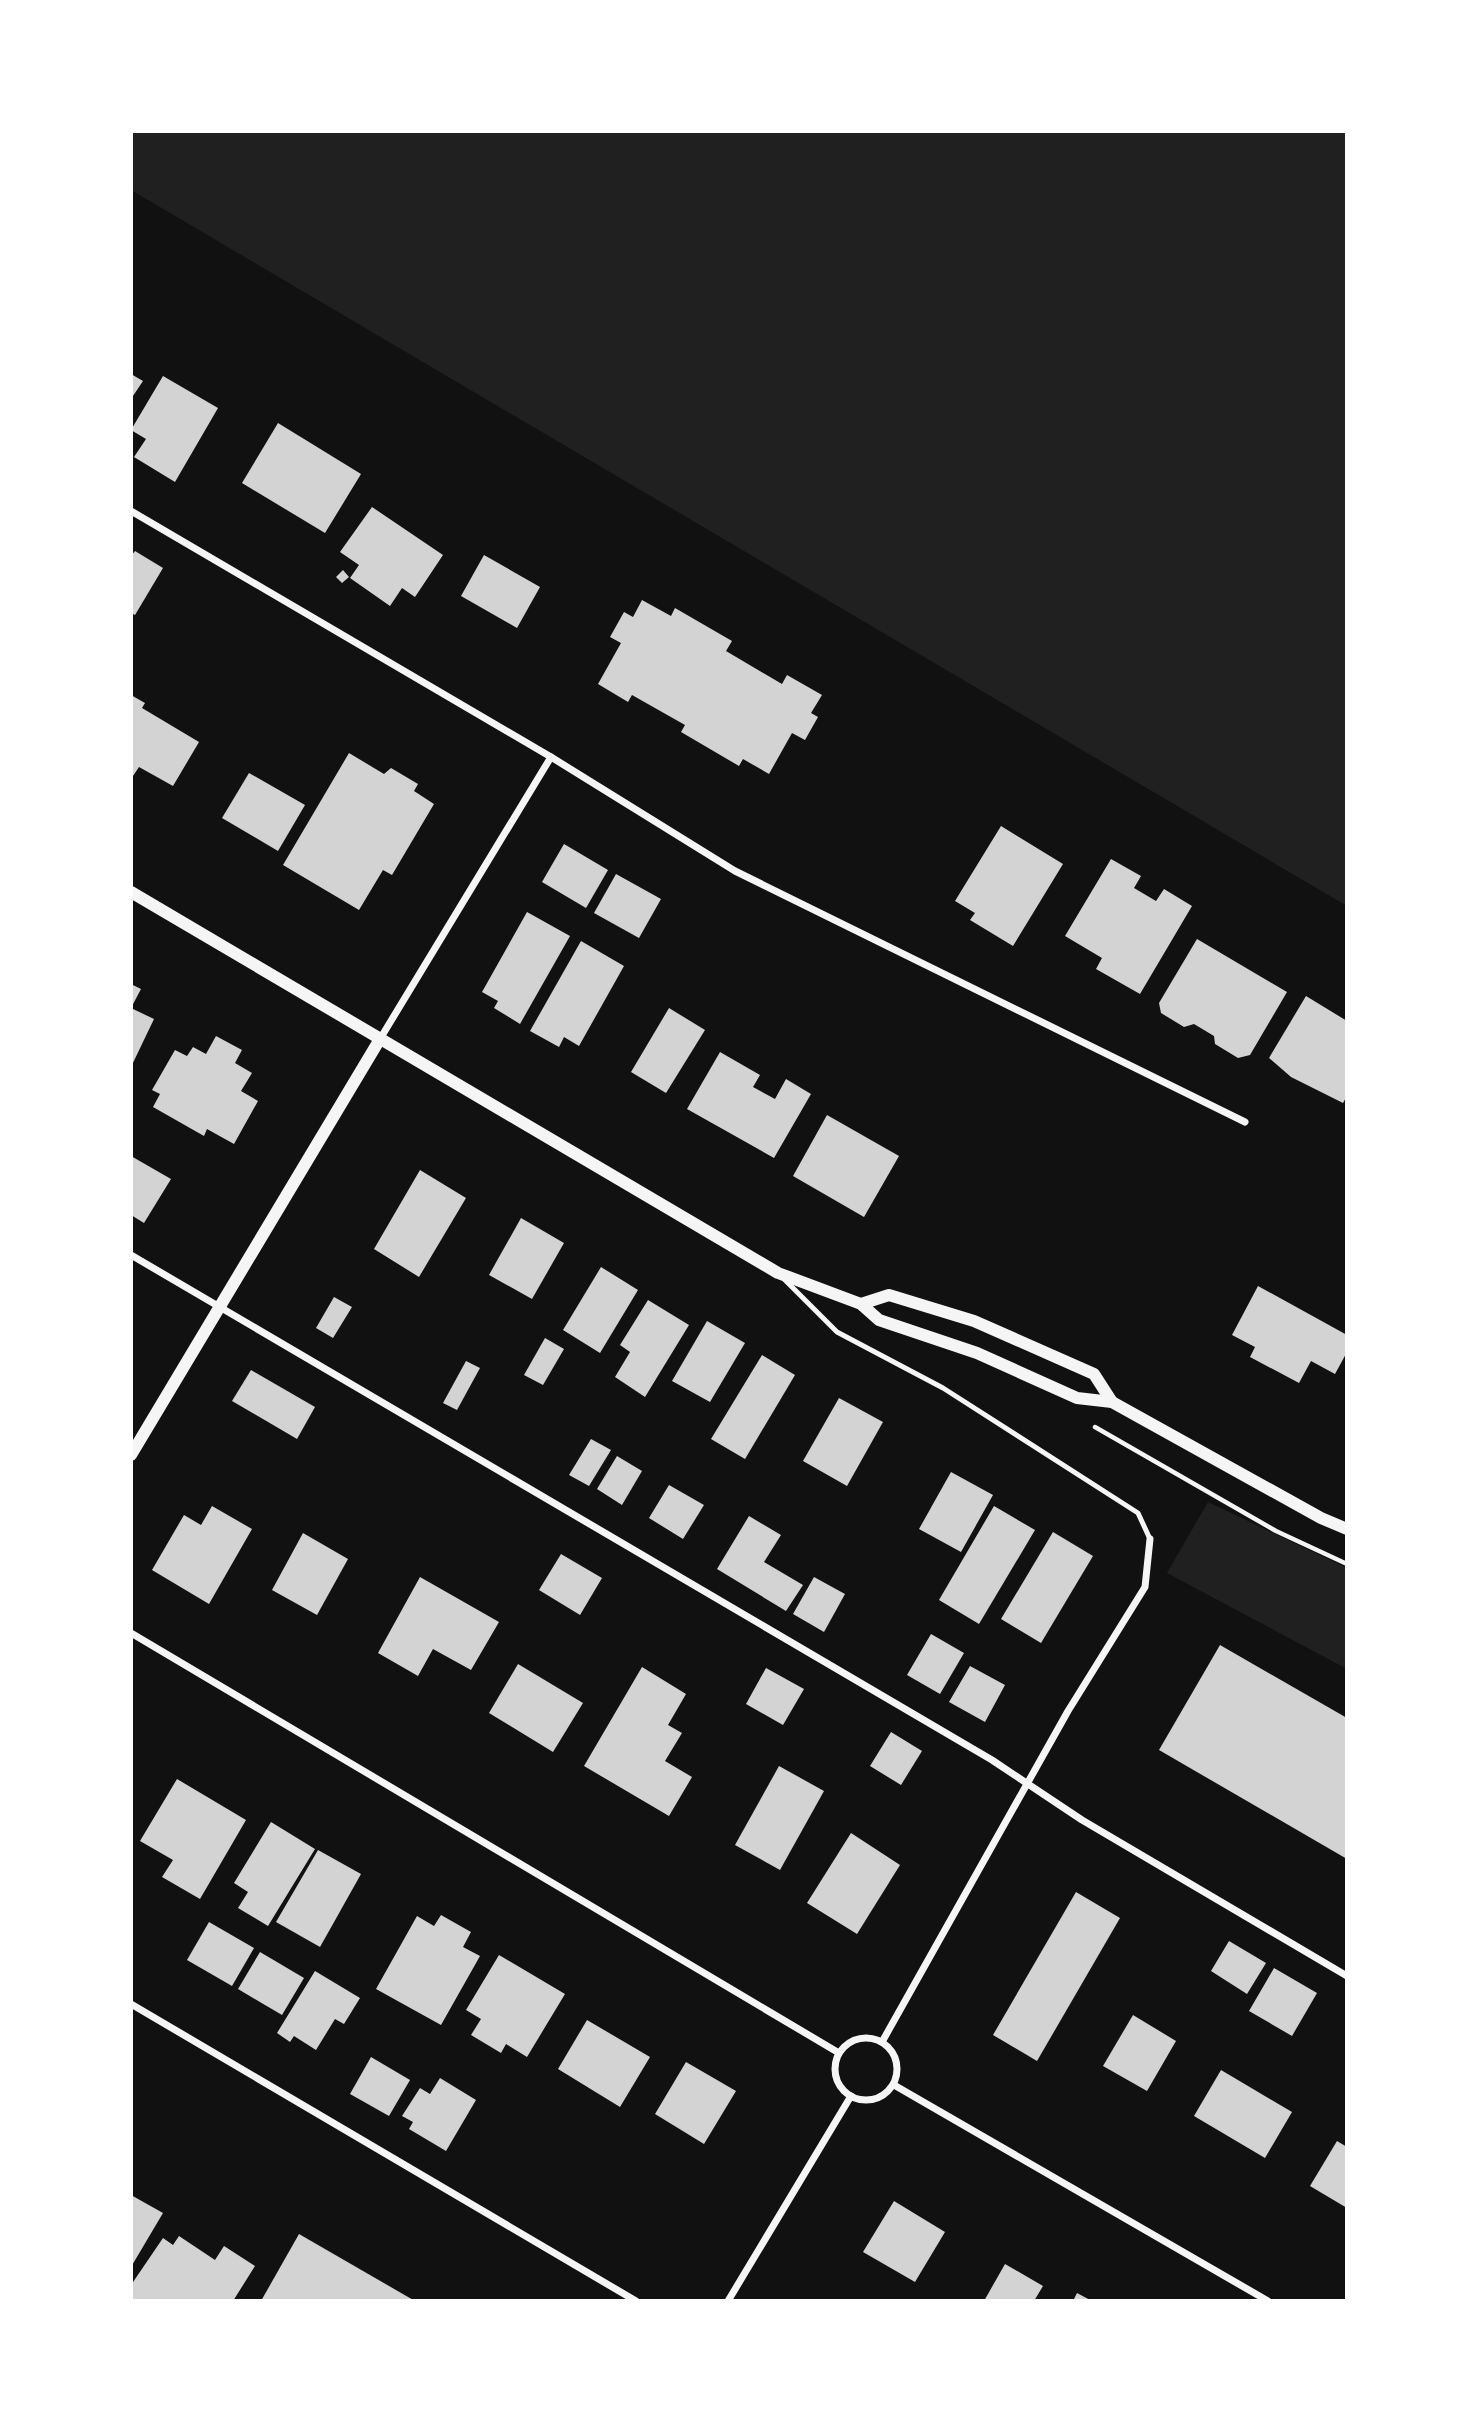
<svg xmlns="http://www.w3.org/2000/svg" width="1478" height="2432" font-family="Karla,sans-serif">
  <style>
    .green { fill: #202020 }
    .building { fill: #d3d3d3 }
    .lines { fill: none; stroke-linecap: round; stroke-linejoin: round }
    .path { stroke: #f5f5f5; stroke-width: 4.5 }
    .service { stroke: #f5f5f5; stroke-width: 5 }
    .minor { stroke: #f5f5f5; stroke-width: 7 }
    .tertiary { stroke: #f5f5f5; stroke-width: 12 }
  </style>
  <rect width="100%" height="100%" fill="#111"/>
  <g class="green">
    <polygon points="131,131 1347,131 1347,906 131,190"/>
    <polygon points="1208,1502 1347,1568 1347,1669 1167,1573"/>
  </g>
  <g class="building">
    <polygon points="131,374 143,381 131,399"/>
    <polygon points="163,376 218,408 175,482 134,457 146,439 131,430"/>
    <polygon points="278,423 361,474 325,533 242,483"/>
    <polygon points="372,507 443,555 415,597 402,588 390,606 350,578 359,565 340,552"/>
    <polygon points="135,551 163,568 135,615 131,613 131,556"/>
    <polygon points="484,555 540,587 517,628 461,596"/>
    <polygon points="343,570 349,577 342,583 336,577"/>
    <polygon points="642,600 671,616 675,608 732,641 726,651 782,684 787,675 822,695 811,713 818,717 805,740 792,733 769,774 743,759 739,766 681,732 685,725 632,695 628,702 598,684 621,643 610,637 624,612 633,617"/>
    <polygon points="131,695 145,703 142,708 199,742 173,786 139,767 131,779"/>
    <polygon points="349,753 384,774 391,768 418,784 414,791 434,804 392,875 383,870 359,910 283,865"/>
    <polygon points="249,773 305,805 278,851 222,818"/>
    <polygon points="1001,826 1063,864 1013,946 970,920 975,913 955,901"/>
    <polygon points="564,844 608,870 586,908 542,882"/>
    <polygon points="1111,859 1141,876 1134,888 1156,901 1164,889 1192,906 1140,994 1096,969 1102,958 1065,936"/>
    <polygon points="616,874 661,899 639,938 594,913"/>
    <polygon points="527,912 570,936 520,1024 494,1008 498,1001 482,992"/>
    <polygon points="1197,939 1287,992 1250,1055 1238,1058 1215,1044 1214,1036 1194,1024 1184,1027 1161,1013 1159,1003"/>
    <polygon points="581,941 624,966 579,1046 564,1037 559,1047 530,1031"/>
    <polygon points="131,984 141,989 131,1008 154,1019 131,1067"/>
    <polygon points="1306,996 1347,1021 1347,1096 1343,1103 1291,1077 1269,1058"/>
    <polygon points="669,1008 705,1030 666,1093 631,1072"/>
    <polygon points="216,1036 242,1050 235,1063 252,1073 241,1091 258,1101 234,1144 207,1129 204,1136 153,1107 160,1094 152,1090 175,1050 187,1056 193,1047 206,1054"/>
    <polygon points="720,1052 760,1075 753,1087 775,1099 786,1079 811,1094 774,1158 687,1109"/>
    <polygon points="827,1115 899,1156 864,1217 793,1176"/>
    <polygon points="131,1156 171,1179 144,1223 131,1215"/>
    <polygon points="420,1170 466,1198 419,1277 374,1249"/>
    <polygon points="521,1218 564,1243 532,1299 489,1275"/>
    <polygon points="601,1267 638,1290 600,1353 563,1330"/>
    <polygon points="1258,1286 1347,1335 1347,1352 1335,1374 1311,1361 1299,1383 1250,1357 1255,1347 1232,1335"/>
    <polygon points="334,1297 352,1307 333,1338 316,1328"/>
    <polygon points="648,1300 689,1325 645,1397 615,1377 630,1352 620,1345"/>
    <polygon points="707,1321 745,1343 710,1402 672,1381"/>
    <polygon points="545,1338 564,1349 543,1385 524,1375"/>
    <polygon points="762,1355 795,1375 745,1459 711,1439"/>
    <polygon points="466,1361 480,1368 457,1410 443,1403"/>
    <polygon points="251,1370 315,1407 297,1439 232,1401"/>
    <polygon points="839,1398 883,1422 847,1486 803,1461"/>
    <polygon points="591,1439 611,1450 589,1486 569,1475"/>
    <polygon points="617,1456 642,1471 622,1505 597,1489"/>
    <polygon points="951,1472 993,1495 961,1552 919,1529"/>
    <polygon points="669,1485 704,1505 683,1539 649,1518"/>
    <polygon points="212,1506 252,1529 209,1604 152,1570 184,1515 201,1525"/>
    <polygon points="994,1506 1035,1530 979,1624 939,1600"/>
    <polygon points="749,1516 781,1535 764,1562 803,1585 786,1611 717,1569"/>
    <polygon points="1053,1532 1093,1556 1041,1643 1001,1619"/>
    <polygon points="303,1533 348,1559 317,1615 272,1590"/>
    <polygon points="561,1554 602,1578 580,1615 539,1590"/>
    <polygon points="420,1577 499,1622 471,1670 433,1649 418,1676 378,1653"/>
    <polygon points="814,1577 845,1594 824,1632 793,1614"/>
    <polygon points="931,1634 964,1653 940,1694 907,1675"/>
    <polygon points="1220,1645 1347,1718 1347,1859 1159,1750"/>
    <polygon points="518,1664 583,1703 553,1752 489,1713"/>
    <polygon points="970,1666 1005,1685 985,1722 949,1702"/>
    <polygon points="642,1667 686,1694 668,1725 682,1733 665,1761 692,1777 669,1816 584,1766"/>
    <polygon points="766,1668 804,1689 783,1725 746,1704"/>
    <polygon points="891,1732 922,1751 901,1785 870,1766"/>
    <polygon points="779,1766 824,1791 780,1870 735,1845"/>
    <polygon points="177,1779 246,1820 200,1899 162,1877 173,1860 140,1841"/>
    <polygon points="271,1822 315,1849 268,1926 238,1908 248,1892 234,1883"/>
    <polygon points="851,1833 900,1865 857,1934 807,1903"/>
    <polygon points="318,1850 361,1874 320,1947 276,1922"/>
    <polygon points="1076,1892 1120,1918 1037,2061 993,2035"/>
    <polygon points="441,1915 471,1932 463,1947 480,1956 441,2025 376,1989 417,1916 434,1926"/>
    <polygon points="209,1922 254,1948 232,1986 187,1960"/>
    <polygon points="1229,1941 1266,1963 1247,1994 1211,1971"/>
    <polygon points="260,1952 304,1978 282,2015 238,1989"/>
    <polygon points="499,1955 565,1994 527,2057 506,2044 501,2053 471,2035 481,2019 466,2010"/>
    <polygon points="1274,1968 1317,1993 1292,2036 1249,2011"/>
    <polygon points="315,1971 360,1998 344,2024 335,2019 316,2050 294,2036 290,2042 277,2033"/>
    <polygon points="1133,2015 1176,2041 1147,2091 1103,2066"/>
    <polygon points="587,2020 650,2057 620,2107 558,2069"/>
    <polygon points="371,2057 410,2080 389,2116 350,2094"/>
    <polygon points="686,2062 736,2091 704,2144 655,2114"/>
    <polygon points="1221,2070 1292,2112 1265,2158 1194,2116"/>
    <polygon points="440,2078 476,2100 446,2151 409,2129 413,2122 402,2116 420,2088 430,2094"/>
    <polygon points="1337,2141 1347,2147 1347,2208 1310,2186"/>
    <polygon points="131,2195 163,2213 131,2267"/>
    <polygon points="894,2201 945,2232 915,2282 863,2252"/>
    <polygon points="299,2234 415,2301 261,2301"/>
    <polygon points="179,2236 215,2260 224,2246 255,2266 233,2301 131,2299 131,2285 163,2238 173,2245"/>
    <polygon points="1005,2264 1043,2286 1034,2301 984,2301"/>
    <polygon points="1077,2293 1092,2301 1073,2301"/>
  </g>
  <g class="lines">
    <polyline class="path" points="1095,1427 1276,1531 1347,1564"/>
    <polyline class="service" points="785,1280 837,1332 943,1388 1138,1513 1150,1539"/>
    <g class="minor">
      <polyline points="131,511 551,757 735,871 1245,1122"/>
      <polyline points="380,1039 551,757"/>
      <polyline points="131,1255 992,1760 1082,1820 1347,1976"/>
      <polyline points="131,1633 839,2053"/>
      <polyline points="131,2004 636,2301"/>
      <circle cx="866" cy="2069" r="31"/>
      <polyline points="882,2042 1068,1711 1145,1587 1150,1539"/>
      <polyline points="894,2085 1268,2301"/>
      <polyline points="728,2301 851,2096"/>
    </g>
    <g class="tertiary">
      <polyline points="131,892 778,1273 861,1304 879,1320 977,1353 1077,1398 1112,1402 1321,1518 1347,1529"/>
      <polyline points="861,1304 889,1295 974,1321 1094,1374 1112,1402"/>
      <polyline points="131,1455 380,1039"/>
    </g>
  </g>
  <rect width="1478" height="2432" fill="none" stroke="#ffffff" stroke-width="266"/>
</svg>
